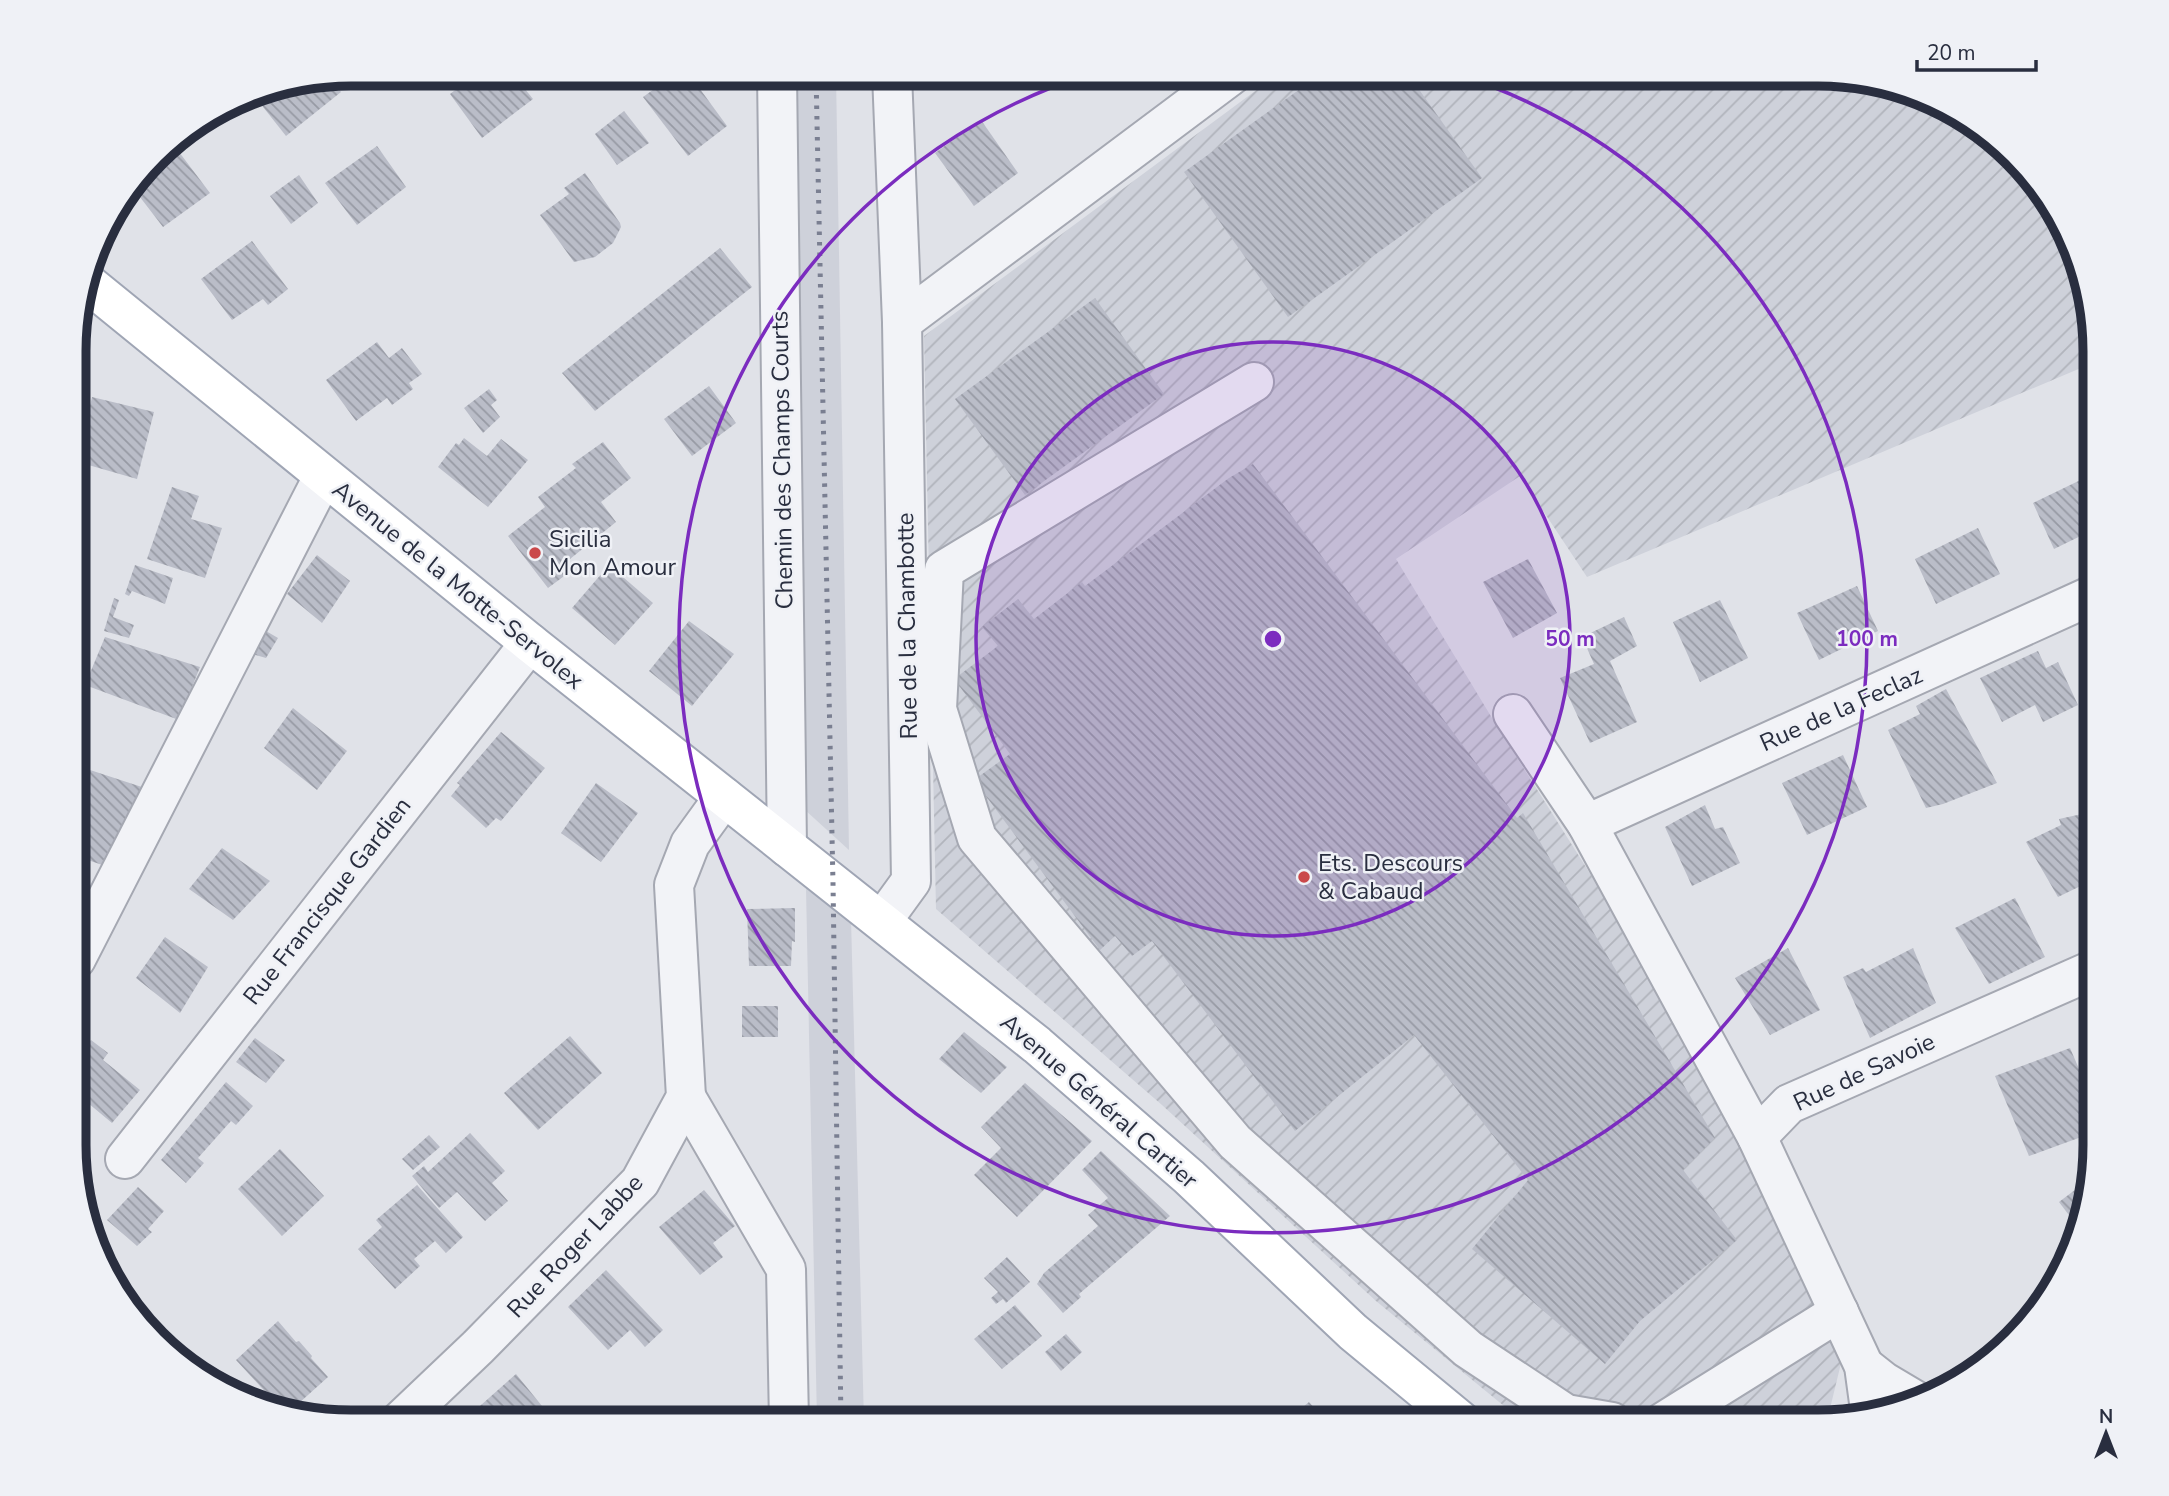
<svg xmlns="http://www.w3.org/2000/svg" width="2169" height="1496" font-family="'Nunito Sans',sans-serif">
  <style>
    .built { fill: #ced1da }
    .industrial { fill: url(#industrial-furrows) }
    .building { fill: url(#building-back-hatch) }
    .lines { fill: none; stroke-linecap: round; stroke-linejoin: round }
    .minor-casing { stroke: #a5a8b2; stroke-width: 42 }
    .major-casing { stroke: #9fa5b4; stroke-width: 42 }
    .minor { stroke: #f2f3f7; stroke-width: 38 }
    .major { stroke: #fff; stroke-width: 38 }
    .rail { stroke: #7a7f91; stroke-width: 5; stroke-dasharray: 3.5 7; stroke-linecap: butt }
    .ring { fill: none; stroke: #7b2cbf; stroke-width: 3.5 }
    .poi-dot { fill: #ca484a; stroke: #eff1f6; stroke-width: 2.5 }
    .labels { text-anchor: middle; stroke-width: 5; stroke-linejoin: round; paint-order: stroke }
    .street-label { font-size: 24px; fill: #292e3f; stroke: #eff1f6 }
    .poi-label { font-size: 24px; fill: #292e3f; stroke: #eff1f6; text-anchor: start }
    .rim { fill: none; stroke: #292e3f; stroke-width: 9 }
    .centre { fill: #7b2cbf; stroke: #eff1f6; stroke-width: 3.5 }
    .ring-label { font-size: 21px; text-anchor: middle; font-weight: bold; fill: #7b2cbf; stroke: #eff1f6; stroke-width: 5; stroke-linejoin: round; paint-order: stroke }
  </style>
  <defs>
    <pattern id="industrial-furrows" width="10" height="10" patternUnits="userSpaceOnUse" patternTransform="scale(1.75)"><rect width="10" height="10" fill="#ced1da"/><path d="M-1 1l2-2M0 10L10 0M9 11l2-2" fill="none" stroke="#b1b4bc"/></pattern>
    <pattern id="building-back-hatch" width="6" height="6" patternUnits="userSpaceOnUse" patternTransform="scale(1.75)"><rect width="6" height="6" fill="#babdc8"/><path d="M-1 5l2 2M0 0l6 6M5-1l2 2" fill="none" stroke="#979aa4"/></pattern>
  </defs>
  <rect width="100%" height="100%" fill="#e0e2e8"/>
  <g class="built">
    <polygon points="792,74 836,74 849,850 804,809"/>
    <polygon points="806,889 851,918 864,1422 817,1422"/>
  </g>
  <polygon class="industrial" points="1278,74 1836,74 1908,88 1987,131 2059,212 2095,333 2095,362 1587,577 1520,476 1396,559 1492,718 1681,1018 1843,1355 1827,1421 1819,1422 1527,1422 1504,1406 1376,1301 1162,1105 936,909 924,336"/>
  <g class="building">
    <polygon points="476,74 513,74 533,99 482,138 450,94"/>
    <polygon points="675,74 689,74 727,126 688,156 643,97"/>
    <polygon points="1321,74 1408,74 1482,178 1288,317 1184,172"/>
    <polygon points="331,77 341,92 286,136 252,93"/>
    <polygon points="624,111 649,143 617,165 595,134"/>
    <polygon points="981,120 1018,173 974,206 935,153"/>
    <polygon points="173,144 210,193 163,227 133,188 149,171 148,169 158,155"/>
    <polygon points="377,146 406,187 357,225 325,183"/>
    <polygon points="585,173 620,223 621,227 613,243 595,257 574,262 540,215 569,194 564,188"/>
    <polygon points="299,175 318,203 291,224 270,196"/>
    <polygon points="252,241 288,289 268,305 263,299 232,320 201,279"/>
    <polygon points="720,248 752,287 595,411 562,373"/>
    <polygon points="1095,298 1164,394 1025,495 955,399"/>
    <polygon points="377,342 389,358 402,348 422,374 409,383 413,389 392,405 387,398 356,421 326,380"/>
    <polygon points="709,386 736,423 692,456 664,419"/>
    <polygon points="489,389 497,400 491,405 500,417 483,433 464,408"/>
    <polygon points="92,397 154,412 137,479 78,462"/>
    <polygon points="464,438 487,456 501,439 528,460 488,507 438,467 456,443 459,445"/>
    <polygon points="603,442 631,478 601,502 616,522 565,563 571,571 548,588 508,536 545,507 538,497 576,468 572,464"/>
    <polygon points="1253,464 1517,818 1523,813 1715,1138 1683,1170 1737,1240 1640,1321 1605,1364 1472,1249 1528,1180 1414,1035 1295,1131 1152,941 1132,956 1115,936 1100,950 974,780 1010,754 954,679 998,646 982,627 1018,599 1034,619 1082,582 1085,586 1229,478"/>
    <polygon points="2095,473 2095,529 2054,549 2033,503"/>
    <polygon points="172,487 199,496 191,519 222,528 205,578 147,559"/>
    <polygon points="1978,528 2000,574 1936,604 1915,559"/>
    <polygon points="317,555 350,581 322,623 287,594"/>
    <polygon points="1528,559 1557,613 1513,638 1483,582"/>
    <polygon points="135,565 173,578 165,604 132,591 129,596 125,594"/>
    <polygon points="609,565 653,603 615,645 572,608"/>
    <polygon points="1857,586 1878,631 1819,660 1797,613"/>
    <polygon points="114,598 119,600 113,617 134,625 129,638 104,631"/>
    <polygon points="1720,600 1748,658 1700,682 1673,622"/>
    <polygon points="1624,617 1637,646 1610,661 1637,722 1590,743 1560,678 1594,664 1582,637"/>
    <polygon points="689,621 734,654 692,706 649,671"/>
    <polygon points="266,631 278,638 266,658 252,654"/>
    <polygon points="105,637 200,667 179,720 85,685"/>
    <polygon points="2038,651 2046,668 2058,662 2078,705 2043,722 2035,705 2002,722 1980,678"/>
    <polygon points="1946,689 1997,783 1943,804 1926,808 1888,730 1920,714 1916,706"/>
    <polygon points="293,708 347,751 317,790 264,748"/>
    <polygon points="501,732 545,768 501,821 496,818 486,828 451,796 460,785 457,783"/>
    <polygon points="1843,755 1867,807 1807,835 1782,783"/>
    <polygon points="90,770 151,790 120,871 76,856 76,806"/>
    <polygon points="596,783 638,813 601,862 561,833"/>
    <polygon points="1705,805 1715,829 1723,827 1740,863 1692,886 1665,827"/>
    <polygon points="2091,812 2095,819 2095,879 2058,897 2026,842 2061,825 2059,819"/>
    <polygon points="222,848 270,881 233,920 189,889"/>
    <polygon points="2015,898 2045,957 1989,984 1955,928"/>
    <polygon points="795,908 795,942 792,941 791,966 749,966 747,909"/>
    <polygon points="165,937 208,967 180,1013 136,978"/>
    <polygon points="1788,948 1820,1010 1770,1035 1735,978"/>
    <polygon points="1913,948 1936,1003 1870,1038 1843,977 1863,968 1866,972"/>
    <rect x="742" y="1006" width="36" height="31"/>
    <polygon points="964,1032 1007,1067 981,1093 939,1059"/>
    <polygon points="570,1036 602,1073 538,1130 504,1093"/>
    <polygon points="255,1038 285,1060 266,1083 236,1062"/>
    <polygon points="91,1040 108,1053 103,1060 140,1090 112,1123 76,1093 76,1060"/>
    <polygon points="2070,1048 2095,1106 2095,1132 2029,1156 1995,1076"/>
    <polygon points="226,1082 253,1106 236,1125 231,1121 198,1158 204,1163 186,1183 161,1160"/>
    <polygon points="1025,1083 1092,1141 1017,1217 974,1175 1001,1148 981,1127"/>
    <polygon points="470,1133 505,1171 492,1183 508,1201 485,1221 457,1192 439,1208 412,1176 424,1166 428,1172"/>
    <polygon points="429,1135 440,1147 413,1170 402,1159"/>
    <polygon points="280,1149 324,1196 282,1236 238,1189"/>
    <polygon points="1101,1151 1170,1216 1079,1294 1081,1297 1063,1313 1037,1284 1044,1273 1098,1226 1088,1215 1108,1198 1082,1170"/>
    <polygon points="2092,1177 2083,1223 2081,1231 2059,1202"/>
    <polygon points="417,1185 463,1237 446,1253 435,1241 414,1259 420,1266 395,1289 358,1249 382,1227 376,1220"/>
    <polygon points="138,1187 164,1211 148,1229 152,1232 137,1246 107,1220"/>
    <polygon points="704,1190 735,1226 713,1243 723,1257 700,1275 659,1227"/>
    <polygon points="1007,1257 1030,1282 1006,1303 1003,1299 996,1304 991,1298 998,1292 984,1278"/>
    <polygon points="606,1270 663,1330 645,1347 630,1330 608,1350 568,1307"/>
    <polygon points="1015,1305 1042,1336 1002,1369 974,1339"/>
    <polygon points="278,1321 296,1342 299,1341 312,1356 311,1358 328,1377 288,1413 284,1412 236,1360"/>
    <polygon points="1066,1334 1082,1352 1061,1371 1045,1352"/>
    <polygon points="516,1374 555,1422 462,1422"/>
    <polygon points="1309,1402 1327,1422 1285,1422"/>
  </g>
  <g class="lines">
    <g class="minor-casing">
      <g id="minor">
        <polyline points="777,74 787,847"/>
        <polyline points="902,322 1233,74"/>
        <polyline points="1254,382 944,570 937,709 977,838 1235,1142 1468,1349 1566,1414 1612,1422"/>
        <polyline points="1513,714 1587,824 1757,1137 1864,1366 1870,1410"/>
        <polyline points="1587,824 2095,594"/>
        <polyline points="882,921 911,881 902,322 892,74"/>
        <polyline points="76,959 323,477"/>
        <polyline points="686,1097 786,1269 789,1422"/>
        <polyline points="1757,1137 1789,1104 2095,969"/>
        <polyline points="125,1159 530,643"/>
        <polyline points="1864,1366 1883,1381 1915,1400"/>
        <polyline points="399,1422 478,1347 640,1182 686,1097 674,885 690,844 724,797"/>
        <polyline points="1663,1422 1839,1312"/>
      </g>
    </g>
    <g class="major-casing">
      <polyline id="major" points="86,282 530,643 1037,1045 1189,1177 1353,1332 1462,1422"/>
    </g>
    <use href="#minor" class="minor"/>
    <use href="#major" class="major"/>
    <polyline class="rail" points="816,74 833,883 841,1422"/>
  </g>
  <circle cx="1273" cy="639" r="297" fill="#7b2cbf" fill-opacity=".12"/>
  <g class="ring">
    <circle cx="1273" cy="639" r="297"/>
    <path d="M1457 74A594 594 0 1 1 1089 74"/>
  </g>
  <g class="poi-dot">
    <circle cx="535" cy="553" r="7"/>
    <circle cx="1304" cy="877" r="7"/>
  </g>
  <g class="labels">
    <g class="street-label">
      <text transform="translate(782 460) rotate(-91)" y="8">Chemin des Champs Courts</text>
      <text transform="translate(458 585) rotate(39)" y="8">Avenue de la Motte-Servolex</text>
      <text transform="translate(907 626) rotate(-91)" y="8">Rue de la Chambotte</text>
      <text transform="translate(1841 709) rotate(-24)" y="8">Rue de la Feclaz</text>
      <text transform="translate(327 901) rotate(-52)" y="8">Rue Francisque Gardien</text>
      <text transform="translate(1864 1072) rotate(-25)" y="8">Rue de Savoie</text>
      <text transform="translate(1099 1101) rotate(41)" y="8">Avenue Général Cartier</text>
      <text transform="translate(575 1246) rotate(-47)" y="8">Rue Roger Labbe</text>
    </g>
    <g class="poi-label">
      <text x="549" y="547">Sicilia<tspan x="549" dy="28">Mon Amour</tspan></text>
      <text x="1318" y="871">Ets. Descours<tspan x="1318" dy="28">&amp; Cabaud</tspan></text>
    </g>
  </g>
  <path d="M0 0H2169V1496H0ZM351 86H1818A265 265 0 0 1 2083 351V1145A265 265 0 0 1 1818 1410H351A265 265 0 0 1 86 1145V351A265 265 0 0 1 351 86Z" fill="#eff1f6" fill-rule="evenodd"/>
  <path class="rim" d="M351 86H1818A265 265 0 0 1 2083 351V1145A265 265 0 0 1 1818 1410H351A265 265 0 0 1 86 1145V351A265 265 0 0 1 351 86Z"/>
  <circle cx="1273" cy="639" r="10" class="centre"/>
  <g class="ring-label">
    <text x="1570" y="646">50 m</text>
    <text x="1867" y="646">100 m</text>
  </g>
  <g transform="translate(2106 1433)" stroke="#eff1f6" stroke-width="5" paint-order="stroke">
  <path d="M0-5L12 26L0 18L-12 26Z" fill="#292e3f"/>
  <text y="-10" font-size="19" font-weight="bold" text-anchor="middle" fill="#292e3f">N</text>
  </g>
  <path d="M1917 60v10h119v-10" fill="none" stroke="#292e3f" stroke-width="3.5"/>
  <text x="1927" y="60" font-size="21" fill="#292e3f" stroke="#eff1f6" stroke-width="5" paint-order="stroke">20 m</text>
</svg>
